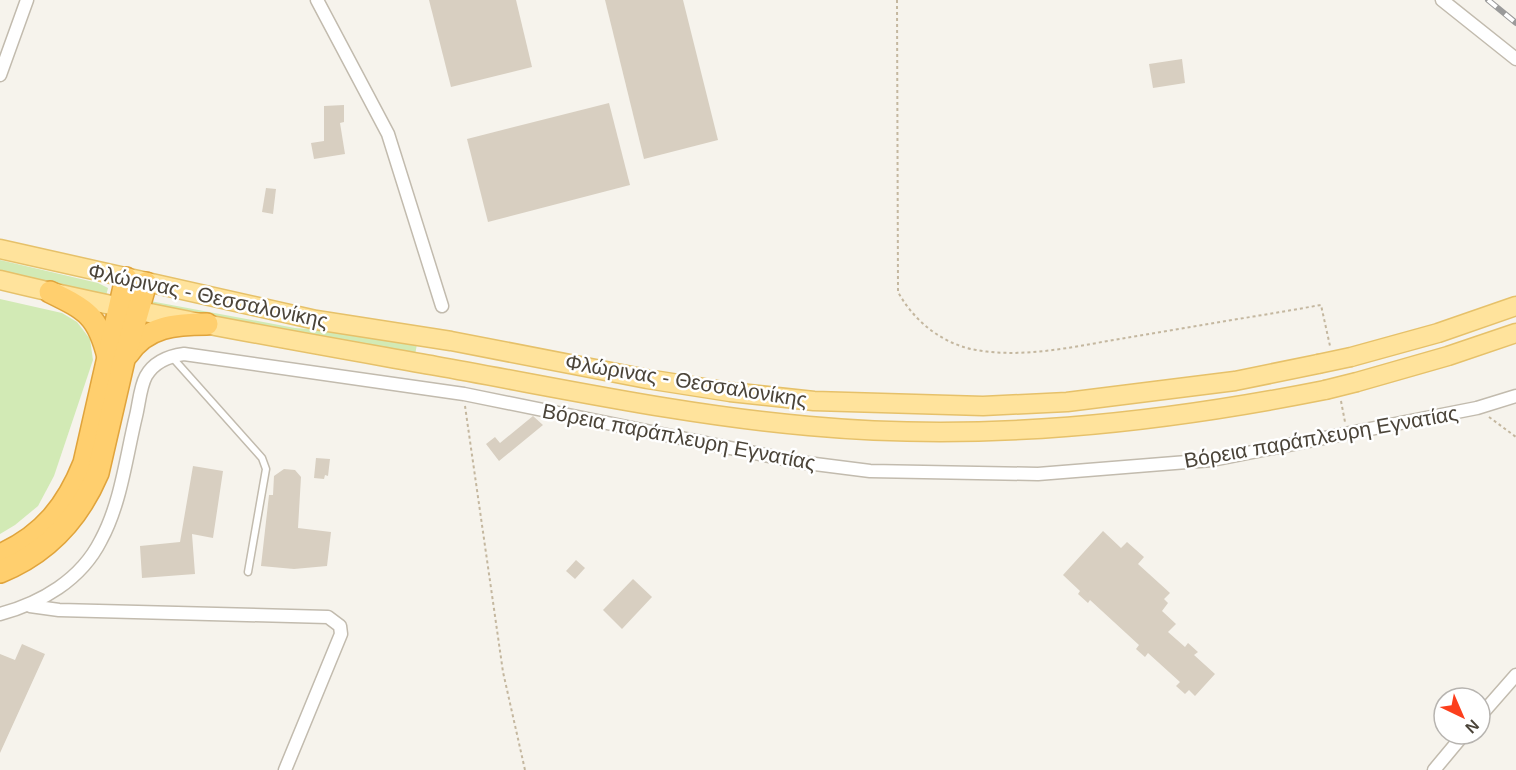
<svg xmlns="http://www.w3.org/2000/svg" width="1516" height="770" font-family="Arial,sans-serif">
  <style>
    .green { fill: #d2eab5 }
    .building { fill: #d8cfc1 }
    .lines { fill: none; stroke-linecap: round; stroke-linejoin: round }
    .lane-casing { stroke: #c2bbae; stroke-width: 9 }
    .street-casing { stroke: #c2bbae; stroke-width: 15 }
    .primary-casing { stroke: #e6c16a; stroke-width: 21 }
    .highway-casing { stroke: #e0a43c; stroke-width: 24 }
    .path { stroke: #c4b79f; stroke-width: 2; stroke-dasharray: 3 3; stroke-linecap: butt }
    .lane { stroke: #fff; stroke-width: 6 }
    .street { stroke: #fff; stroke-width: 12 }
    .primary { stroke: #ffe39c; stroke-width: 18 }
    .highway { stroke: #ffcf6e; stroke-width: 21 }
    .rail-casing { stroke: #9a9a9a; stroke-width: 6 }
    .rail { stroke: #fff; stroke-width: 4; stroke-dasharray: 11; stroke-linecap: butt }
    .primary-bridge-casing { stroke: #e6c16a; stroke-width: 21; stroke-linecap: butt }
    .primary-bridge { stroke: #ffe39c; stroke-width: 18 }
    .labels { text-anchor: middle; stroke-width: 5; stroke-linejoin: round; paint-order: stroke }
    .street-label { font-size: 21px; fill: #4b4439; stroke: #fff }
  </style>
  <rect width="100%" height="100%" fill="#f6f3ec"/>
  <g class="green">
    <polygon points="0,260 98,283 108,288 106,296 0,272"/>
    <polygon points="0,299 62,313 77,322 90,339 93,360 54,476 38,506 15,525 0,534"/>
    <polygon points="150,301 295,328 361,333 417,344 415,355 150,304"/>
  </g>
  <g class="building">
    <polygon points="429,0 516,0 532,67 451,87"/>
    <polygon points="605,0 683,0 718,140 644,159"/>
    <polygon points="1182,59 1185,83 1153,88 1149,64"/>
    <polygon points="609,103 630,185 488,222 467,139"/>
    <polygon points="344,105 344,122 340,123 345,154 314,159 311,143 324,141 324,106"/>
    <polygon points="266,188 276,189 273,214 262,212"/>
    <polygon points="533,416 543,425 499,461 486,444 495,437 500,443"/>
    <polygon points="316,458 330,459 328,476 325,475 324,479 314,478"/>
    <polygon points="193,466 223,471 213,538 192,534 195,574 142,578 140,546 180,542"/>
    <polygon points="284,469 295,470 301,477 298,528 331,532 327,566 294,569 261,566 269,495 273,495 274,476"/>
    <polygon points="1103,531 1121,548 1127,542 1144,557 1138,564 1170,593 1164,599 1168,603 1162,611 1176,624 1168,632 1185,647 1188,643 1198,652 1194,655 1215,674 1195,696 1189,690 1185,694 1176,686 1180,682 1148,653 1145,657 1136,649 1139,645 1090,600 1088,603 1078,594 1080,591 1063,575"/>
    <polygon points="576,560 585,568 575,579 566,571"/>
    <polygon points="633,579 652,597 622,629 603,610"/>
    <polygon points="22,644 45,654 0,753 0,654 15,660"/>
  </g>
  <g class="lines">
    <g class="lane-casing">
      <polyline id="lane" points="171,356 262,458 266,469 248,572"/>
    </g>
    <g class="street-casing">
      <g id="street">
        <polyline points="317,0 388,134 442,306"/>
        <polyline points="1442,0 1516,59"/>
        <polyline points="0,75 27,0"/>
        <polyline points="30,606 59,610 328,617 340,626 341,634 285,770"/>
        <path d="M0,614C41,603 81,580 101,540C121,503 126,457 136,416C139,404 140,387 146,376C154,362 169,356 184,354L464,394L799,462L870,471L1038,474L1212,460L1477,408L1516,396"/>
        <polyline points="1480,716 1516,675"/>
        <polyline points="1434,770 1464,734"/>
      </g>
    </g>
    <g class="primary-casing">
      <g id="primary">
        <polyline points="0,249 316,320 451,341 647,379 730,392 814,401 983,406 1067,402 1235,381 1318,364"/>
        <path d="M0,280C144,315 291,340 436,366C560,388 683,415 809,426C983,442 1154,424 1325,390"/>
        <polyline points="1351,357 1438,333 1516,306"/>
        <polyline points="1357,382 1448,356 1516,333"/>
      </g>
    </g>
    <g class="highway-casing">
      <g id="highway">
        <path d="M50,292C87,310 98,316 108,357"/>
        <path d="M128,354C147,326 176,324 207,324"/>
        <path d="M0,555C43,536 67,506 84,463L126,278"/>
        <path d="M0,572C47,553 78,520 98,473L124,360L146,283"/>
      </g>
    </g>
    <g class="path">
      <path d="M897,0L898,292C914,321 942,344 976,350C1027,359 1081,345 1131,337C1195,326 1258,316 1321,305L1330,346"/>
      <polyline points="1341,401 1345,422"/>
      <polyline points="465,406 503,672 525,770"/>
      <polyline points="1489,417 1516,437"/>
    </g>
    <use href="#lane" class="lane"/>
    <use href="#street" class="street"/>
    <use href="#primary" class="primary"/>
    <use href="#highway" class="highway"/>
    <g class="rail-casing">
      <polyline id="rail" points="1488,0 1516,23"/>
    </g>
    <use href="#rail" class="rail"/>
    <g class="primary-bridge-casing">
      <g id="primary-bridge">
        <polyline points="1318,364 1351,357"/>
        <polyline points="1325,390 1357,382"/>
      </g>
    </g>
    <use href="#primary-bridge" class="primary-bridge"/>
  </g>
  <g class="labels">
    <g class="street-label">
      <text transform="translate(208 296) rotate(12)" y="7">Φλώρινας - Θεσσαλονίκης</text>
      <text transform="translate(686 381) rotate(9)" y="7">Φλώρινας - Θεσσαλονίκης</text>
      <text transform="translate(679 437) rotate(11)" y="7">Βόρεια παράπλευρη Εγνατίας</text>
      <text transform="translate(1321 437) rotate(-10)" y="7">Βόρεια παράπλευρη Εγνατίας</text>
    </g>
  </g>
  <g transform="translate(1462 716) rotate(136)"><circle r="28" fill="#ffffff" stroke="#b7b4b0" stroke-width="1.5"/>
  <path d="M0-4.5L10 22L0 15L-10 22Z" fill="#fc3f1d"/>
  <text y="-9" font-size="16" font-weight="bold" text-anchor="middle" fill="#4b4439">N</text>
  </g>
</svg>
